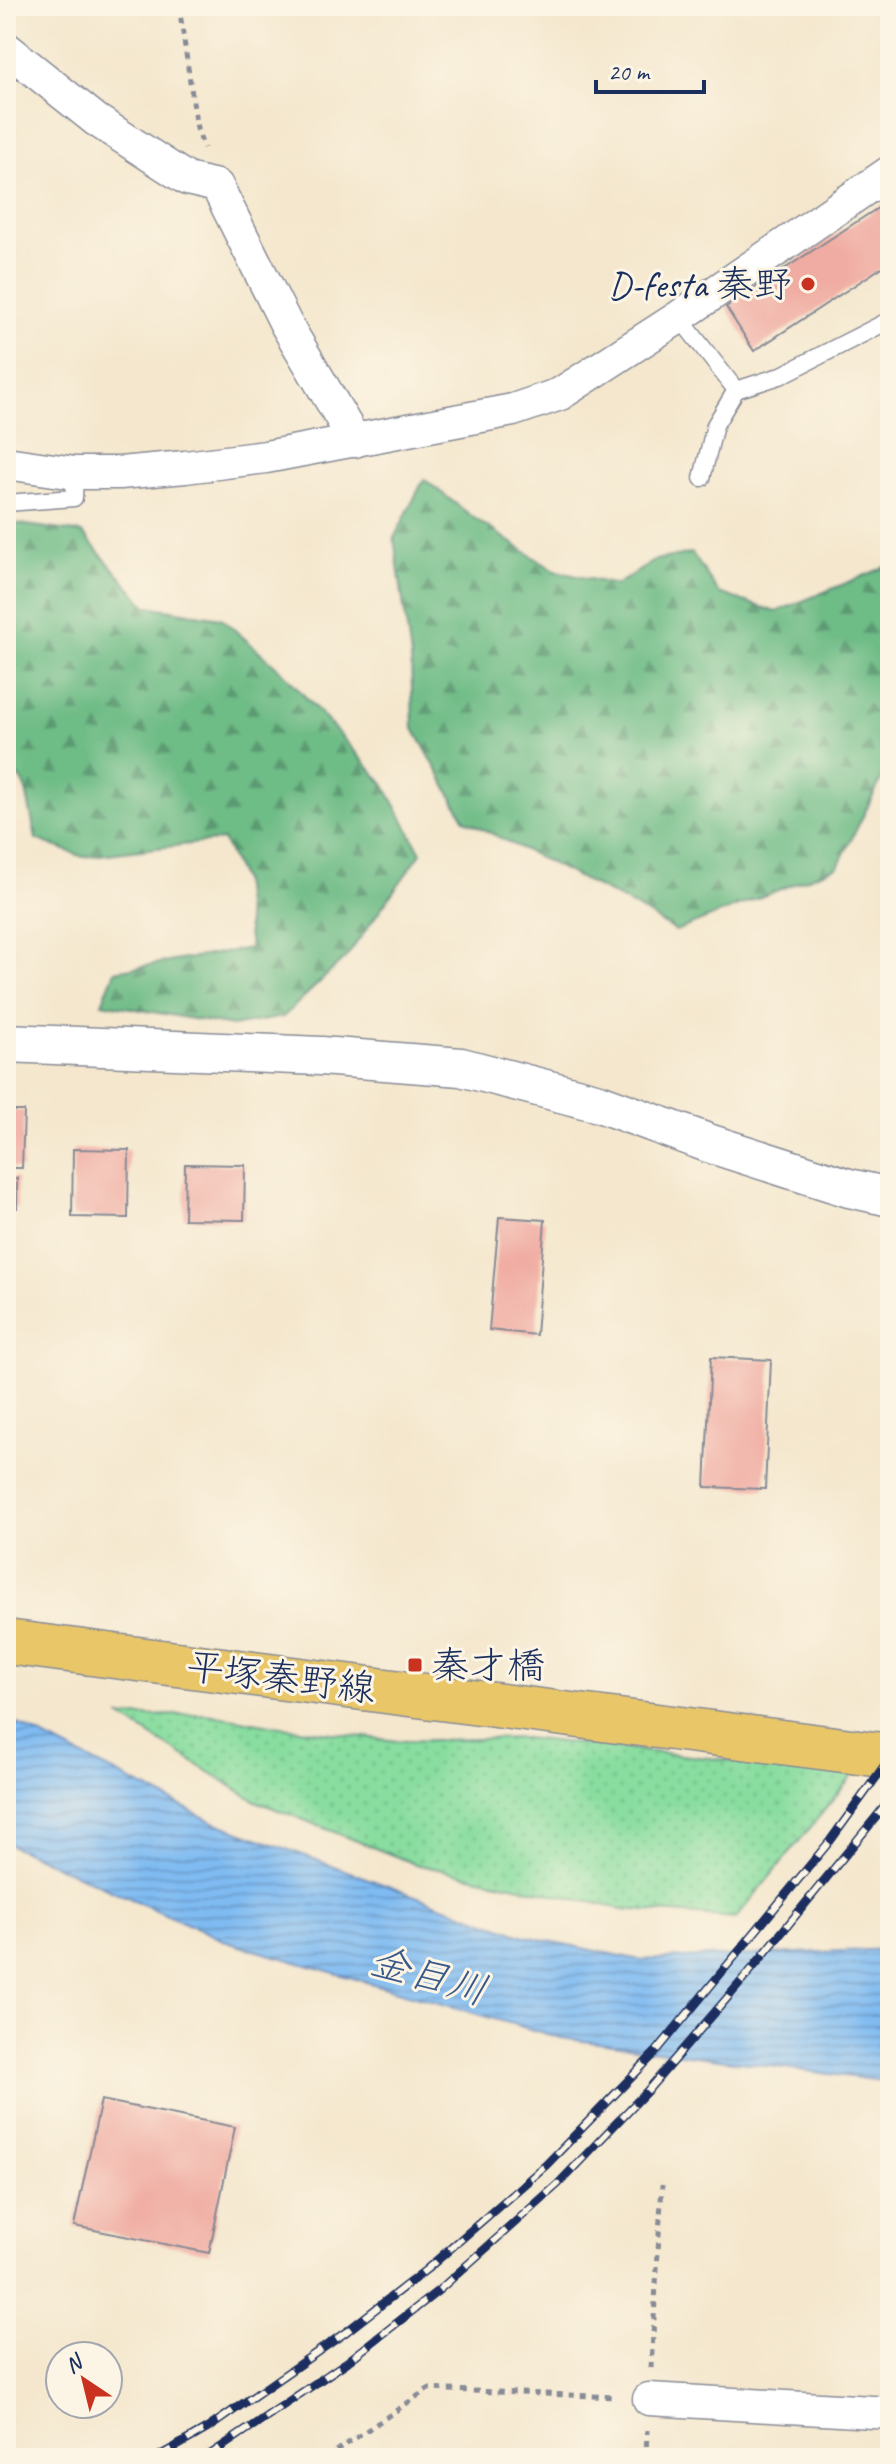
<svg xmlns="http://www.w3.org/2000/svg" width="896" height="2464" font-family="Caveat,'Klee One',sans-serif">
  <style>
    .green { fill: url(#green-dots); stroke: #52867e; stroke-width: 2 }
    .forest { fill: url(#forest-firs); stroke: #447672; stroke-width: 2 }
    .water { fill: url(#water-rules); stroke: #4d75a8; stroke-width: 2 }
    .building { fill: #f0aca2 }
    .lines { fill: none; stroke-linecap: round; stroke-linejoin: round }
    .service-casing { stroke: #888b96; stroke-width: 19 }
    .minor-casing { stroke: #888b96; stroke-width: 35 }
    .tertiary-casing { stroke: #888b96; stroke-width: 41 }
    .primary-casing { stroke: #888b96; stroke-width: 47 }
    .path { stroke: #888b96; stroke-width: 5; stroke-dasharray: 6 6; stroke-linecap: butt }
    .service { stroke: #fff; stroke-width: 16 }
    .minor { stroke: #fff; stroke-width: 32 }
    .tertiary { stroke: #fff; stroke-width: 38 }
    .primary { stroke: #e9c769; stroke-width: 44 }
    .rail-casing { stroke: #1b2f5e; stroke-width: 9 }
    .rail { stroke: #fcf5e5; stroke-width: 6; stroke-dasharray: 18; stroke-linecap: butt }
    .poi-dot { fill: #c8321e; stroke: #fcf5e5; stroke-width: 3 }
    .labels { text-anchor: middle; stroke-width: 6; stroke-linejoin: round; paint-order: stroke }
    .poi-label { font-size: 38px; fill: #1b2f5e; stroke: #fcf5e5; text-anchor: end }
    .street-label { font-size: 38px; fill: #1b2f5e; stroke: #fcf5e5 }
    .water-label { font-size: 40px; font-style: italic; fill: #39598a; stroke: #fcf5e5 }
  </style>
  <defs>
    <pattern id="green-dots" width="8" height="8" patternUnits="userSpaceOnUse" patternTransform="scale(2)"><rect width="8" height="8" fill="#88dd9f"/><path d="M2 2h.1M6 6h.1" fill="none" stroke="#75be8b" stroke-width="1.8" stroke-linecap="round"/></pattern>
    <pattern id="forest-firs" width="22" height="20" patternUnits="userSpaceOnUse" patternTransform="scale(2)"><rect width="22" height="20" fill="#6ebc86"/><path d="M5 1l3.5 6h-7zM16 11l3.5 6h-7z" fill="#5a9971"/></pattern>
    <pattern id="water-rules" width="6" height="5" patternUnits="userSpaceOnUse" patternTransform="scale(2)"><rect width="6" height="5" fill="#7fbbf2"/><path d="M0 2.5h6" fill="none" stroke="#6798c7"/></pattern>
  </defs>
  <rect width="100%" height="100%" fill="#fcf5e5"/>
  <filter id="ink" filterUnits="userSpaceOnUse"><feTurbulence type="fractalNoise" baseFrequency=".0125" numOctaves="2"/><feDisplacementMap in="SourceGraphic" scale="16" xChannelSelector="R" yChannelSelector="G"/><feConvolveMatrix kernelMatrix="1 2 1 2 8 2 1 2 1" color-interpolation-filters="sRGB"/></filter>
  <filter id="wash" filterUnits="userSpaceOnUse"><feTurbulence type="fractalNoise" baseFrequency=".006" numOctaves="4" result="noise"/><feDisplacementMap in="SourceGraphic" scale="32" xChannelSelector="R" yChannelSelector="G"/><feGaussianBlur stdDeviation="1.8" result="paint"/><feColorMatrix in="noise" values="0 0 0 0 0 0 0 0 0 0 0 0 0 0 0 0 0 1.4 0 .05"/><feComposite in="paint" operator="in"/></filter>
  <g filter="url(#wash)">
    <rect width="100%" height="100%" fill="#f4e7cd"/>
    <polygon class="green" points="206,1714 282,1727 397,1741 525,1738 854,1774 736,1918 622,1909 415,1864 256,1801 121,1717"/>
    <g class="forest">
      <polygon points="424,479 474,518 555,571 616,585 656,560 692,553 719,593 776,612 890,565 890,766 887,768 838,866 676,931 627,902 465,820 413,727 411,657 394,538"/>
      <polygon points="13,523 82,533 146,606 221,618 284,673 384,784 421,853 347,956 283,1017 232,1026 102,1003 115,971 250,948 242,880 223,840 83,857 36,839 25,785 6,762 6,529"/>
    </g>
    <polygon class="water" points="6,1718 213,1822 525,1936 640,1960 890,1949 890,2082 561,2038 230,1943 6,1843"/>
    <g id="blocks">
      <g class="building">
        <polygon points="890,200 890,262 754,351 726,307"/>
        <polygon points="6,1111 24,1111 22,1168 6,1168"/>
        <polygon points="73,1149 129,1150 128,1218 72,1217"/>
        <polygon points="185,1164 245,1165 244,1220 184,1219"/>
        <rect x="6" y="1178" width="11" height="30"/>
        <polygon points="499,1217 545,1220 536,1335 489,1330"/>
        <polygon points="711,1357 771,1360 765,1489 705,1487"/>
        <polygon points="101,2100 235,2127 209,2253 74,2226"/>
      </g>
    </g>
  </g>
  <g filter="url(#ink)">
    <use href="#blocks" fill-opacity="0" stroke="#888b96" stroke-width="2"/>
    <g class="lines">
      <g class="service-casing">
        <g id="service">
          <polyline points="679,317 736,390 780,376 890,320"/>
          <polyline points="702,478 715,425 736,390"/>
          <polyline points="6,503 74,498 75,473"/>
        </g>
      </g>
      <g class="minor-casing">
        <g id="minor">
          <polyline points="6,48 96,120 187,179 217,186 286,324 355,441"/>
          <polyline points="6,463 75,473 120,473 185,467 266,457 513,410 560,394 679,317 890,172"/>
          <polyline points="649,2399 890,2413"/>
        </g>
      </g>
      <g class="tertiary-casing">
        <polyline id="tertiary" points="6,1043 321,1056 461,1067 599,1103 708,1143 849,1188 890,1197"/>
      </g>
      <g class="primary-casing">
        <polyline id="primary" points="6,1642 890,1756"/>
      </g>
      <g class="path">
        <polyline points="179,6 197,129 204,148"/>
        <polyline points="651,2368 662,2185"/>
        <polyline points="326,2458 428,2389 616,2397"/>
        <polyline points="646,2458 647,2430"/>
      </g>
      <use href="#service" class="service"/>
      <use href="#minor" class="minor"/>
      <use href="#tertiary" class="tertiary"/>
      <use href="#primary" class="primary"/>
      <g class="rail-casing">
        <g id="rail">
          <polyline points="156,2458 208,2428 346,2332 427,2269 546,2165 655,2053 830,1841 890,1758"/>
          <polyline points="205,2458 347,2362 439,2290 558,2184 648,2090 747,1975 890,1800"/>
        </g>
      </g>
      <use href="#rail" class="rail"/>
    </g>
  </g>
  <g class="poi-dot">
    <circle cx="808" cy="284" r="8"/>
    <rect x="407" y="1657" width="16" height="16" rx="4"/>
  </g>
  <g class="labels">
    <g class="poi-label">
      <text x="792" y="297">D-festa 秦野</text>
      <text x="431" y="1678" text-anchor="start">秦才橋</text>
    </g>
    <g class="street-label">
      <text transform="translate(281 1677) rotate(7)" y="13">平塚秦野線</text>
    </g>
    <g class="water-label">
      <text transform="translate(429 1975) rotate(16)" y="14">金目川</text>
    </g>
  </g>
  <rect width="896" height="2464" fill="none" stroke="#fcf5e5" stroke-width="32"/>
  <g transform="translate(84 2380) rotate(325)"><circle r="38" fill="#fcf5e5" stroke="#a2a6af" stroke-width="2"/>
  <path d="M0-6L14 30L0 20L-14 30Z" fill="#c8321e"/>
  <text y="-12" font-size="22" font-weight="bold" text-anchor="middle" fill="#1b2f5e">N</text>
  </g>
  <path d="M596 80v12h108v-12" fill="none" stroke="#1b2f5e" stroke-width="4"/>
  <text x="608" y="80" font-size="24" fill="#1b2f5e" stroke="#fcf5e5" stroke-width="6" paint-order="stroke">20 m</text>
</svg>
